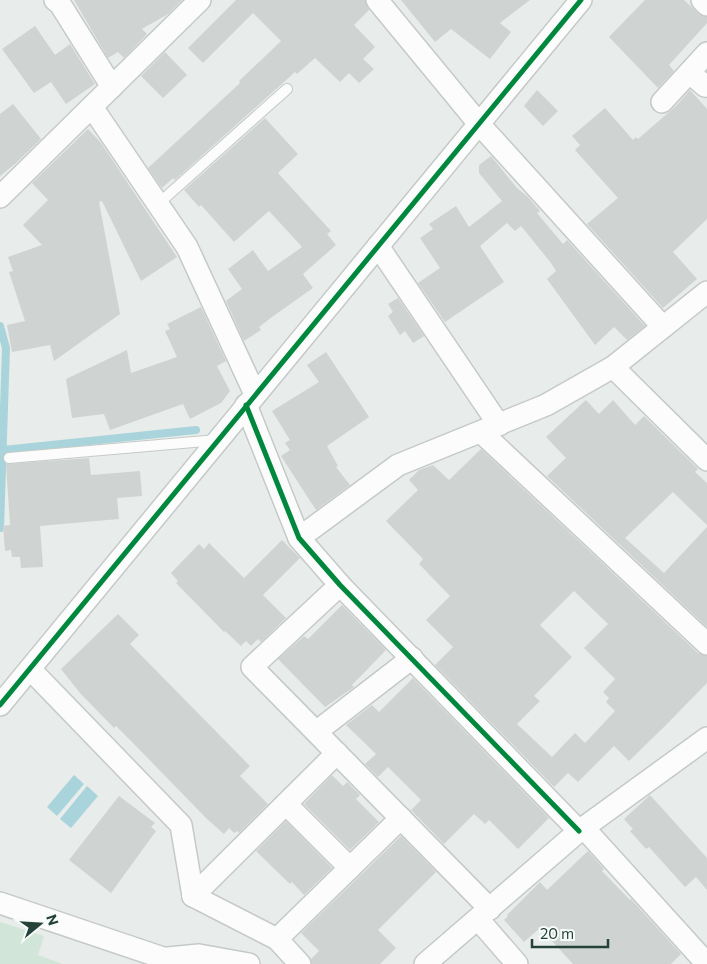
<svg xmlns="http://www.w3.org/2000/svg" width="707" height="964" font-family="Commissioner,sans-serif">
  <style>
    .green { fill: #d1e6d8 }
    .water { fill: #a9d4db }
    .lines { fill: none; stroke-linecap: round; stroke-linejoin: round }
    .stream { stroke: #a9d4db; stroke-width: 8 }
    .building { fill: #cfd4d2; fill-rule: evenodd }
    .lane-casing { stroke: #c5cac8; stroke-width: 12 }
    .street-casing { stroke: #c5cac8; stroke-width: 24 }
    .lane { stroke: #fcfcfc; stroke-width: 10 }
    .street { stroke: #fcfcfc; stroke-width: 21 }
    .cycleway-casing { stroke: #f7fbf9; stroke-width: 8 }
    .cycleway { stroke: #00873e; stroke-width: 5 }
  </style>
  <rect width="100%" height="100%" fill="#e8edeb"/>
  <polygon class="green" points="0,922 44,936 38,955 63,964 0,964"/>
  <g class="water">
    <polygon points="74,775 84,784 57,816 47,807"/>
    <polygon points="87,786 98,796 71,828 60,819"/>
  </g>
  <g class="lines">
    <g class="stream">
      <polyline points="0,326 6,348 0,528"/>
      <polyline points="3,450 196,430"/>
    </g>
  </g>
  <g class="building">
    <polygon points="74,0 182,0 168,14 142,29 147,34 124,58 118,52 108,58"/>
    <polygon points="236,0 365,0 369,10 354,25 375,47 363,59 374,69 359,83 349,73 340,82 315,58 297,74 295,72 175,180 173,178 162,188 148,168 240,83 239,81 281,41 253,13 203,63 188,48"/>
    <polygon points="401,0 530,0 500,23 511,32 490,59 451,29 435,42"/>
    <polygon points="645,0 684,0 699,14 707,17 707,23 669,65 674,71 658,88 609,37"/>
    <polygon points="35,26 55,55 70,44 95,84 66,104 51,82 34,93 2,49"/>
    <polygon points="165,52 187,75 163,98 141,76"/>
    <polygon points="537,90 558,111 543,126 524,106"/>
    <polygon points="690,90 707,109 707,219 673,252 697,279 663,308 587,224 618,198 575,150 580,145 572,136 605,108 633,140 636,137 638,139 676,106"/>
    <polygon points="13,104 41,139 15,164 0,176 0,114"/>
    <polygon points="265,118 298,154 278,173 331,231 327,234 336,245 303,274 313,288 272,317 259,327 261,330 244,341 226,301 242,289 228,269 253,250 268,271 302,247 269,211 234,242 201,205 199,207 184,190"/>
    <polygon points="88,129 101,143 177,257 141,281 102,201 99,202 120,314 54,361 50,345 12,352 7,325 25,321 9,272 13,271 8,257 42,245 23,225 48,200 32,183"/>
    <polygon points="491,156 517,188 528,197 540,211 537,213 563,244 567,240 645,326 627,340 614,327 595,345 547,279 556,271 551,263 521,226 515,231 507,223 480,246 504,282 445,322 418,283 440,268 420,238 433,229 429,224 456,206 469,227 502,201 479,173 479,165"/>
    <polygon points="398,298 424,336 413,343 405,331 400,335 388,316 393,312 388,304"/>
    <polygon points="201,307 226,361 217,366 230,391 221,403 190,419 183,404 110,430 104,414 72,418 66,379 127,350 131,373 177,357 165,331 170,329 167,324"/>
    <polygon points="326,352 369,417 327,446 338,466 336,467 350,485 316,510 281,456 290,450 285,443 290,440 272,411 319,382 307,365"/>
    <polygon points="586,400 599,414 613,400 635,425 644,416 698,469 695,472 707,483 707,525 673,492 625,538 664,573 707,527 707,627 547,476 566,458 546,437"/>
    <path d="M481,449L698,653L707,656V683L665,726L629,761L614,746L578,782L568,773L554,787L435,665L453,647L426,620L450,596L419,564L423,559L386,521L418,490L409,480L419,470L433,465L449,480ZM574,591L608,624L584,648L615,679L603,692L609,698L606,702L615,711L585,743L575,733L552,757L517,724L540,701L534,696L572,657L540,625Z"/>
    <polygon points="89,458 91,475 140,471 142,496 117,498 119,519 40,526 43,567 21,568 20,557 12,557 11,550 5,551 3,526 10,525 6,464"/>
    <polygon points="282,540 300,558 263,595 286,618 261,642 258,639 251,646 246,641 241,646 225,631 224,632 176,583 178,581 171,573 199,544 204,549 209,543 244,578"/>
    <polygon points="342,605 386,650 352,685 354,687 325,707 278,659 304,636 308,639"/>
    <polygon points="118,614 139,635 130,644 250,766 240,776 268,804 239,833 237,831 234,833 229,828 224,834 207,819 132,742 116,726 114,728 80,693 61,669"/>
    <polygon points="413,678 549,818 518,849 489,820 485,824 474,814 444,844 411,810 421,800 388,767 378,777 365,764 376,754 346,725 372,705 379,712"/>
    <polygon points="332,775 343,786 347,782 360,795 356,799 379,822 350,850 304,804"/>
    <polygon points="650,795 707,858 707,890 696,877 685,887 649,847 646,849 630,831 633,829 624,819"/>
    <polygon points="119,796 155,823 151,827 156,831 111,893 69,860"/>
    <polygon points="286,821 332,868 304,895 292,882 290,884 256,851"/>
    <polygon points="401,836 436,872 378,930 396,948 380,964 312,964 311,959 319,951 301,933"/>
    <polygon points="588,851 604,869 602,871 630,900 631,899 681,954 671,964 573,964 540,928 524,942 504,920 508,916 507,915 540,882 547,890"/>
  </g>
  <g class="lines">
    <g class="lane-casing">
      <g id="lane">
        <polyline points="158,204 287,89"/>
        <polyline points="9,458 217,440"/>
      </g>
    </g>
    <g class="street-casing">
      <g id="street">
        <polyline points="55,0 60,4 112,87"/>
        <polyline points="377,0 480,125 663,327"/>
        <polyline points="702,0 707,5"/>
        <polyline points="690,73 705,86 707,85"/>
        <polyline points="662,102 707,53"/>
        <polyline points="92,107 187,247 255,394"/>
        <polyline points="0,197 200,0"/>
        <polyline points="378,246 499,425"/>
        <polyline points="613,367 707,460"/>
        <polyline points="246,405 299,538 340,585 579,831"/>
        <polyline points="481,432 707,644"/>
        <polyline points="299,538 398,465 546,405 613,367 707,292"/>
        <polyline points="340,585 252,667 316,732 412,658"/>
        <polyline points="30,669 181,825 193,896"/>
        <polyline points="0,705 581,0"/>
        <polyline points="316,732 490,909"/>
        <polyline points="286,804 350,868"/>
        <polyline points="583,827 707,964"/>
        <polyline points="193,896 337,753"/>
        <polyline points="193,896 277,939 300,964"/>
        <polyline points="0,903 181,964"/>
        <polyline points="478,919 517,964"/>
        <polyline points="277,939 401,818"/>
        <polyline points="168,958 199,955 249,964"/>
        <polyline points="425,964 579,831 707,738"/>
      </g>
    </g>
    <use href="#lane" class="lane"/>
    <use href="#street" class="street"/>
    <g class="cycleway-casing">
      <g id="cycleway">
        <polyline points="246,405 299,538 340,585 579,831"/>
        <polyline points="0,705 581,0"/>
      </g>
    </g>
    <use href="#cycleway" class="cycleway"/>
  </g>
  <g transform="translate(40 924) rotate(72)" stroke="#f7fbf9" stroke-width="4" paint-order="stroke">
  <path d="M0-4L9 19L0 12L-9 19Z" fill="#24423a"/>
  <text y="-8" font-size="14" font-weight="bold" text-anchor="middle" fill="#24423a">N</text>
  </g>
  <path d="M532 939v8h76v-8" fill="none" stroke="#24423a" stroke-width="2.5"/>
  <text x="540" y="939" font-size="15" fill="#24423a" stroke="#f7fbf9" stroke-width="4" paint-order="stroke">20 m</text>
</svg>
